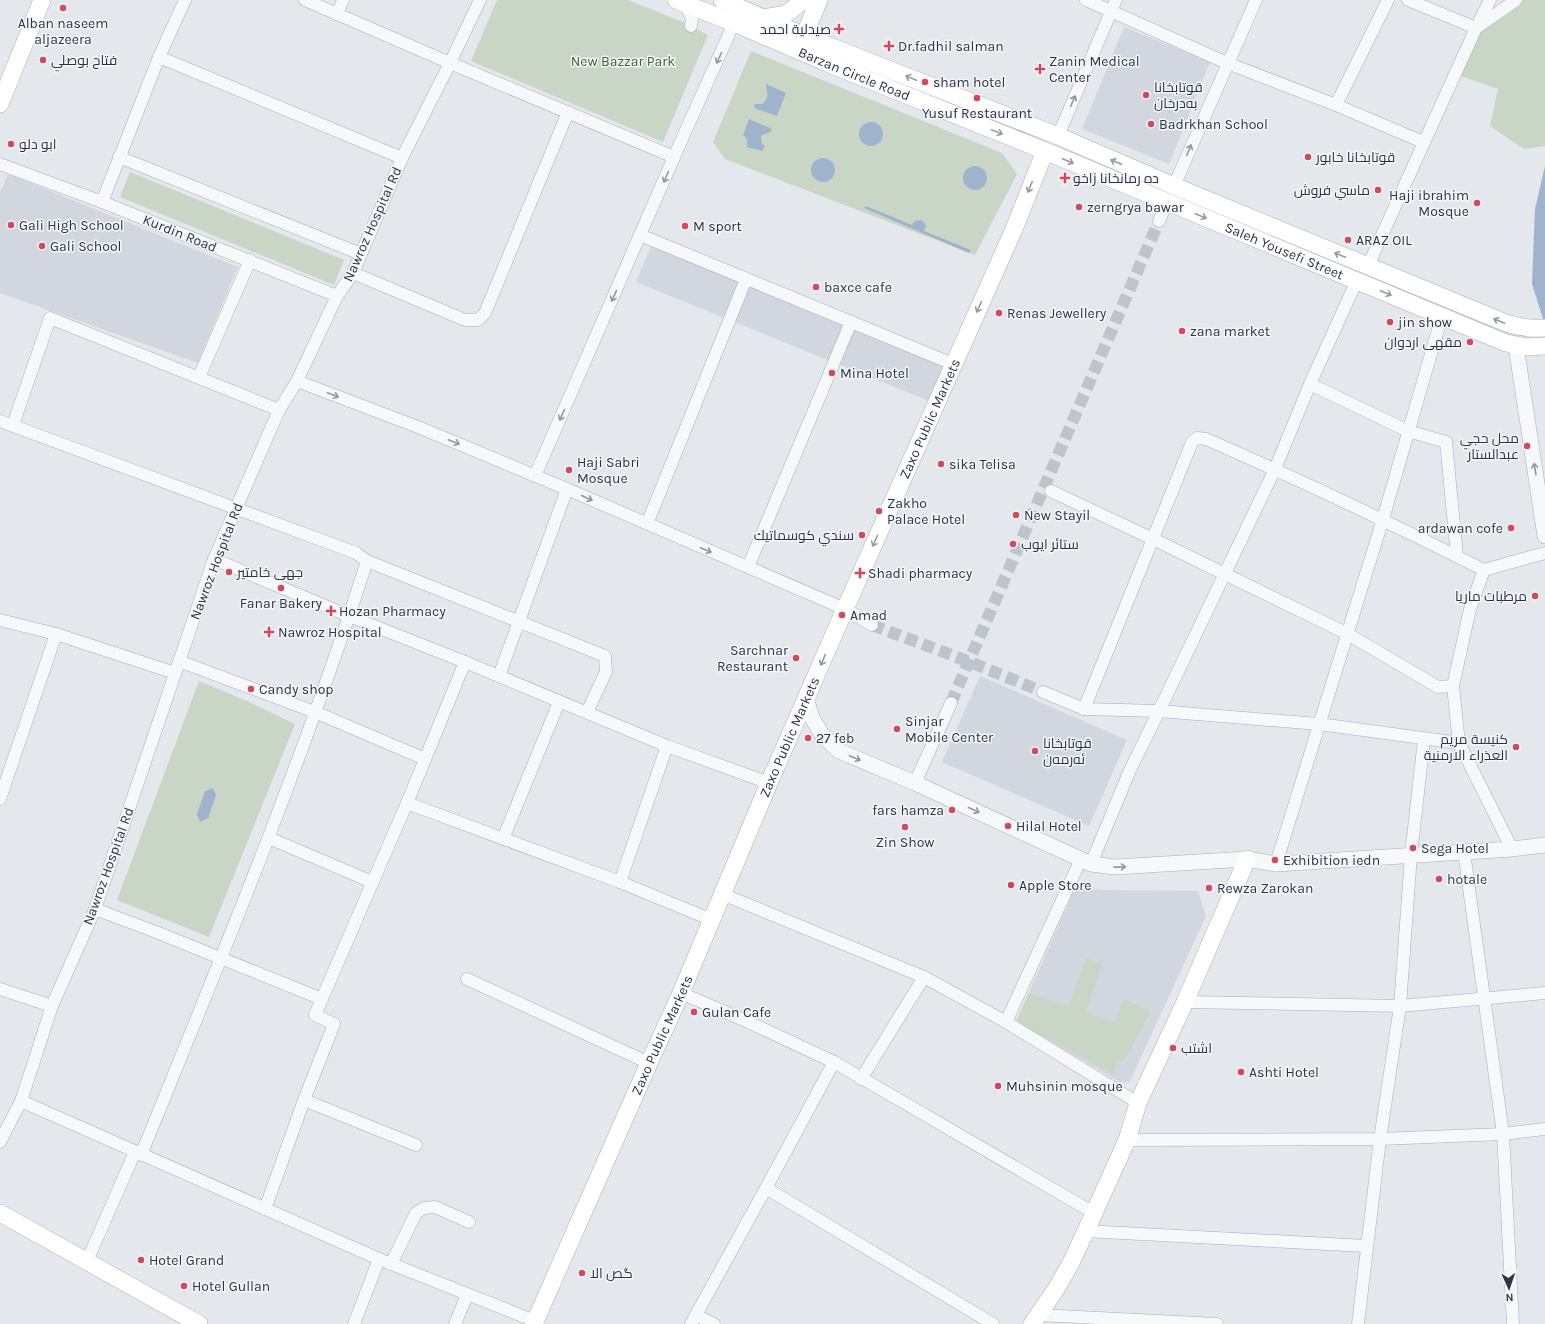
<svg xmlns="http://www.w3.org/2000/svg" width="1545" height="1324" font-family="Karla,Cairo,sans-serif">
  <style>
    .built { fill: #d2d6de }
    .green { fill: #c9d6c5 }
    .water { fill: #9fb4cc }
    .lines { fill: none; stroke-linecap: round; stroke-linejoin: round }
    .minor-tunnel { stroke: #bfc3cb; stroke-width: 12; stroke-dasharray: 12 6; stroke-linecap: butt }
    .minor-casing { stroke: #a9aeb7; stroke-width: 13 }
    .tertiary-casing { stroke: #a9aeb7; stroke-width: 16 }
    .secondary-casing { stroke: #a9aeb7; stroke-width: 18 }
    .minor { stroke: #f7f8fa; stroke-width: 12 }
    .tertiary { stroke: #f7f8fa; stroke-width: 15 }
    .secondary { stroke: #fff; stroke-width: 17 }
    .oneway { stroke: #9196a0 }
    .oneway2 { stroke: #959aa2 }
    .poi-dot { fill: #d1495b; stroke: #f4f6f9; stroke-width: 1.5 }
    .labels { text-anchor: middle; stroke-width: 3; stroke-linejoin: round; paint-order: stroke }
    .poi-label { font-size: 14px; fill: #2b3445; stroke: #f4f6f9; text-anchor: start }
    .park-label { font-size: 14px; fill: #3f6138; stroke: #f4f6f9 }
    .street-label { font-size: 14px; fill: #2b3445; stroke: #f4f6f9 }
  </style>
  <rect width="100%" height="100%" fill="#e4e7ec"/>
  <g class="built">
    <polygon points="1124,27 1210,62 1169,164 1082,129"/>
    <polygon points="8,174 238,267 198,363 0,293 0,193"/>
    <polygon points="651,246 948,367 934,403 636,282"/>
    <polygon points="980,676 1127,740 1089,826 942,762"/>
    <polygon points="1075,888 1104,890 1198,891 1206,916 1129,1083 1120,1082 1016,1022"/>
  </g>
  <g class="green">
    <polygon points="497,0 628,0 685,23 708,35 663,142 471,61"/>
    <polygon points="1516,0 1545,0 1545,146 1524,149 1490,126 1498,89 1455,74 1476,28"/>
    <polygon points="751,51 1002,153 1017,174 975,255 725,159 713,142"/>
    <polygon points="130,172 344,260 334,285 120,197"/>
    <polygon points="199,681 247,701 295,724 209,937 117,900"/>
    <polygon points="1086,958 1102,964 1086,1012 1115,1022 1123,999 1151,1011 1126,1057 1117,1064 1113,1074 1016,1022 1029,993 1069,1006"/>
  </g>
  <g class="water">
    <path d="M766,84L786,93L777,116L754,108L755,104H762C771,96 766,94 766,84Z"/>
    <path d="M749,119L772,129L770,132L762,135L761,139L762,144L765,146L762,151L747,147C748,141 747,138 743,135Z"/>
    <circle cx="871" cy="134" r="12"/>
    <circle cx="823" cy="170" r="12"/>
    <polygon points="1545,166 1545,325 1532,284 1535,209"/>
    <circle cx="975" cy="178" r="12"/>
    <polygon points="866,206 912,225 915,221 922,220 926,226 924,231 971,250 969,253 864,208"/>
    <polygon points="213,788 216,795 208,818 200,822 197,814 205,791"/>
  </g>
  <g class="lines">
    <g class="minor-tunnel">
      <polyline points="872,625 970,662 1043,692"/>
      <polyline points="951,703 1159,221"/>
    </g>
    <g class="minor-casing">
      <g id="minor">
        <polyline points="305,0 450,63 674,157"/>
        <polyline points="1086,0 1227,63 1336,105 1423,142"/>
        <polyline points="1408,0 1476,28 1490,0"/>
        <polyline points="685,4 692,19 691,26"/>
        <polyline points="337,14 343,0"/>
        <polyline points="159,57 402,158"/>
        <polyline points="1336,105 1388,0"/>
        <polyline points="1058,136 1116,0"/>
        <polyline points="119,157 361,254"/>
        <polyline points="0,164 102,202 337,296"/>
        <polyline points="1174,186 1256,0"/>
        <polyline points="102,202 159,57 185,0"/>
        <polyline points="1159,221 1167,202"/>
        <polyline points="640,235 953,364"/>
        <polyline points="1368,266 1476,28 1516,0"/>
        <polyline points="353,273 465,320 478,320 485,313 568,112"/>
        <polyline points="199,377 250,260"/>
        <polyline points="297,381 418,427 567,489 845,609 872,625"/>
        <polyline points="1310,384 1408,431 1446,442 1457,556"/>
        <polyline points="0,421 356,553 367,561 605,656 606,672 587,712"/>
        <polyline points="13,425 50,318 279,410"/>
        <polyline points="535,476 674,157 734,23"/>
        <polyline points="1051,491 1153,539 1346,633 1438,687 1453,686"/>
        <polyline points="647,524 746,279"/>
        <polyline points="214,559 349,616 465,662 667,746 769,783"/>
        <polyline points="748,567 851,322"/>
        <polyline points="1484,570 1470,609 1453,686 1459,743 1512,849"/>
        <polyline points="0,620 56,634 175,673"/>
        <polyline points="179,661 315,712 425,759"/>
        <polyline points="499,676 567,489"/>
        <polyline points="1043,692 1084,709 1159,711 1319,724 1459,743"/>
        <path d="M1084,709L1192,442L1197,438L1206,439C1300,480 1393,524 1484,570L1545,553"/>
        <polyline points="915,783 951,703"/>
        <polyline points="0,799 56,634"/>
        <polyline points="407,803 620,882 712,920"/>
        <polyline points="269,838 372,882"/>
        <polyline points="503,839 559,702"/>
        <polyline points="1464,852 1503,1134 1513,1324"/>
        <polyline points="1091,864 1130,770 1159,711 1275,469 1310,384 1357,280"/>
        <polyline points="1276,864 1383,519 1442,316"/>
        <polyline points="620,882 667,746"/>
        <polyline points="722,894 924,977 1006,1022 1138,1103"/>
        <polyline points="95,909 156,932 322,999"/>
        <polyline points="467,979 649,1063"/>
        <polyline points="0,989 52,1006"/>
        <polyline points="681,993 746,1021 834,1062 1094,1213"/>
        <polyline points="1185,1002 1400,1006 1545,993"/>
        <polyline points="1006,1022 1081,859"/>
        <polyline points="861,1079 924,977"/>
        <polyline points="304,1100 416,1145"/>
        <polyline points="21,1101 379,1259 535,1321"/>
        <polyline points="1127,1140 1380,1139 1503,1134 1545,1129"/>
        <polyline points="0,1142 21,1101 52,1006 95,909 214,559 279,410 297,381 337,296 353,273 402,158 450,63 480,0"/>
        <path d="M141,1155C221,959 302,763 367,561"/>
        <polyline points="766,1188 993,1324"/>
        <polyline points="265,1209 304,1100 334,1024 315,1015 407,803 465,662"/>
        <polyline points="1085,1231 1366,1246"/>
        <polyline points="87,1261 135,1152"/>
        <polyline points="391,1264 416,1213 424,1208 435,1207 469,1222"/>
        <polyline points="696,1315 714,1324"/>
        <polyline points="1039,1315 1217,1324"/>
        <polyline points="354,1324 379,1259"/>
        <polyline points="455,1324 467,1295"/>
        <polyline points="691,1324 766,1188 834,1062"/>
        <polyline points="1358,1324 1380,1139 1400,1006 1411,855 1424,739"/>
      </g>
    </g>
    <g class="tertiary-casing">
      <g id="tertiary">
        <polyline points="1516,346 1545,536"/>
        <polyline points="806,698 812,718 823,736 839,751 915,783 1091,864 1115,867 1247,859 1276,864 1512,849 1545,845"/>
      </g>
    </g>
    <g class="secondary-casing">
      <g id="secondary">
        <path id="s1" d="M676,0L734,23L827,63L1045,151L1506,343L1527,347L1545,346"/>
        <path d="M722,0L804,36L1058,136L1174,186L1506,323C1518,327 1532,329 1545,328"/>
        <polyline points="763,18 786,14 804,0"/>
        <polyline points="804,36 819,0"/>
        <polyline points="0,104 42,0"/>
        <polyline points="0,1213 199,1324"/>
        <path id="s2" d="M534,1324L649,1063L681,993L769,783L845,609L1014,229L1045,151"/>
        <polyline points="1032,1324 1056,1289 1071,1263 1094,1213 1127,1140 1138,1103 1185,1002 1247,859"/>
      </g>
    </g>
    <use href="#minor" class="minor"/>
    <use href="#tertiary" class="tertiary"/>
    <use href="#secondary" class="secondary"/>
  </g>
  <defs><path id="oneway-shaft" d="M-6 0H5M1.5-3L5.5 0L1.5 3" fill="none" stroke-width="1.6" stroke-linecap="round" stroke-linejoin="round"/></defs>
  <g class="oneway">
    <use href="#oneway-shaft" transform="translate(719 58) rotate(115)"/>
    <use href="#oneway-shaft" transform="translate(1073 101) rotate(-67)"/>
    <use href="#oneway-shaft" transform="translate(1189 150) rotate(-67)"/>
    <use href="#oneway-shaft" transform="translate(666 177) rotate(113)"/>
    <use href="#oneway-shaft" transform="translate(614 296) rotate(114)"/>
    <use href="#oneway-shaft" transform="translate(333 395) rotate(21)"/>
    <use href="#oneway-shaft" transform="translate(562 415) rotate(114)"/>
    <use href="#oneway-shaft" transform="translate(454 442) rotate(22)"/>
    <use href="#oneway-shaft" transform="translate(1535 469) rotate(-99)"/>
    <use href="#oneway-shaft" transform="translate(587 498) rotate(24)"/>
    <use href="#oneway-shaft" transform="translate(706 550) rotate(23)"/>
    <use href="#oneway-shaft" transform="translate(855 758) rotate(23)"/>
    <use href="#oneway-shaft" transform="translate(974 810) rotate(25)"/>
    <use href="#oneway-shaft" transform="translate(1120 867) rotate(-1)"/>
  </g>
  <g class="oneway2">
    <use href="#oneway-shaft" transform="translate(911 78) rotate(-158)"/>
    <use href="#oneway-shaft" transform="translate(997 132) rotate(22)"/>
    <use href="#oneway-shaft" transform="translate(1068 161) rotate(23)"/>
    <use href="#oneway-shaft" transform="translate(1116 162) rotate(-157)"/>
    <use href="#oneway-shaft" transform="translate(1030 187) rotate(112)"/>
    <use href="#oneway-shaft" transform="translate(1201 216) rotate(23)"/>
    <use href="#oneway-shaft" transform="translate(1340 255) rotate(-158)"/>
    <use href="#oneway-shaft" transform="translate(1386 293) rotate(23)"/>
    <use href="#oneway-shaft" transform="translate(979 307) rotate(114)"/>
    <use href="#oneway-shaft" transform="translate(1499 321) rotate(-157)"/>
    <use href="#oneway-shaft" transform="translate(875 541) rotate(114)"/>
    <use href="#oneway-shaft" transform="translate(823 660) rotate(113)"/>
  </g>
  <g class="poi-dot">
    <circle cx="63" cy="8" r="4"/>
    <path d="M837 23h4v4h4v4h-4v4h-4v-4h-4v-4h4z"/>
    <path d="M887 40h4v4h4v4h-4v4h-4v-4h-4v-4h4z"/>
    <circle cx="43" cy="60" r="4"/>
    <path d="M1038 63h4v4h4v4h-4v4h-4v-4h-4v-4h4z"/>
    <circle cx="925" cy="82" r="4"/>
    <circle cx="1146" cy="95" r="4"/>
    <circle cx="977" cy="98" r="4"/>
    <circle cx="1151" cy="124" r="4"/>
    <circle cx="11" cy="144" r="4"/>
    <circle cx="1308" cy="157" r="4"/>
    <path d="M1063 172h4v4h4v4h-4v4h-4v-4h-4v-4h4z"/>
    <circle cx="1378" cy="190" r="4"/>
    <circle cx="1477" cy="203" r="4"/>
    <circle cx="1079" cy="207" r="4"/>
    <circle cx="11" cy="225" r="4"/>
    <circle cx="685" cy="226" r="4"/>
    <circle cx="1348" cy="240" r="4"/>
    <circle cx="42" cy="246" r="4"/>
    <circle cx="816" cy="287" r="4"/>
    <circle cx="999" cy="313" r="4"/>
    <circle cx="1390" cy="322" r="4"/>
    <circle cx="1182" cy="331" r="4"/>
    <circle cx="1470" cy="342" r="4"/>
    <circle cx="832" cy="373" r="4"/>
    <circle cx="1527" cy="446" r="4"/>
    <circle cx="941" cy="464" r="4"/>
    <circle cx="569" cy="470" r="4"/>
    <circle cx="879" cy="511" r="4"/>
    <circle cx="1016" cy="515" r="4"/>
    <circle cx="1511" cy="528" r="4"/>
    <circle cx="862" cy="535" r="4"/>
    <circle cx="1013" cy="544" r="4"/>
    <circle cx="229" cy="572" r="4"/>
    <path d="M858 567h4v4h4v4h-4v4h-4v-4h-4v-4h4z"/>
    <circle cx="281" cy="588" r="4"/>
    <circle cx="1535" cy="596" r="4"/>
    <path d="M329 605h4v4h4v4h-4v4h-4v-4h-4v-4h4z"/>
    <circle cx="842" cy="615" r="4"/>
    <path d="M267 626h4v4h4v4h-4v4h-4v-4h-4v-4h4z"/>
    <circle cx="796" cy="658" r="4"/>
    <circle cx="251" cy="689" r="4"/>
    <circle cx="897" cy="729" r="4"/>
    <circle cx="808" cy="738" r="4"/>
    <circle cx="1516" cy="747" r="4"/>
    <circle cx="1035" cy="751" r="4"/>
    <circle cx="952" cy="810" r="4"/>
    <circle cx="1008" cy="826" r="4"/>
    <circle cx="905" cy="827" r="4"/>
    <circle cx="1413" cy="848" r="4"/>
    <circle cx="1275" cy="860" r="4"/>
    <circle cx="1439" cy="879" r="4"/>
    <circle cx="1011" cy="885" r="4"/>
    <circle cx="1209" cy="888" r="4"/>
    <circle cx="694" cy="1012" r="4"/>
    <circle cx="1173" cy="1048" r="4"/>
    <circle cx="1241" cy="1072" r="4"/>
    <circle cx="998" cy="1086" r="4"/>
    <circle cx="141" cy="1260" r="4"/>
    <circle cx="582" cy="1273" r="4"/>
    <circle cx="184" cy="1286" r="4"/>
  </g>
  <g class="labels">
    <g class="poi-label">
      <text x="63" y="28" text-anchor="middle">Alban naseem<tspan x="63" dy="16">aljazeera</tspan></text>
      <text x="831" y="34" text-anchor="end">صيدلية احمد</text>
      <text x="898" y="51">Dr.fadhil salman</text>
      <text x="51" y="65">فتاح بوصلي</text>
      <text x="1049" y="66">Zanin Medical<tspan x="1049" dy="16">Center</tspan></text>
      <text x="933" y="87">sham hotel</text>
      <text x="1154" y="92">قوتابخانا<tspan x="1154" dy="16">به‌درخان</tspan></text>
      <text x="977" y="118" text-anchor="middle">Yusuf Restaurant</text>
      <text x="1159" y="129">Badrkhan School</text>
      <text x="19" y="149">ابو دلو</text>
      <text x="1316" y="162">قوتابخانا خابور</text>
      <text x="1073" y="183">ده رمانخانا زاخو</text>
      <text x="1370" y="195" text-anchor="end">ماسي فروش</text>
      <text x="1469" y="200" text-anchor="end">Haji ibrahim<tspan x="1469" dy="16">Mosque</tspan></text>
      <text x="1087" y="212">zerngrya bawar</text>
      <text x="19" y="230">Gali High School</text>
      <text x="693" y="231">M sport</text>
      <text x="1356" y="245">ARAZ OIL</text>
      <text x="50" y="251">Gali School</text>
      <text x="824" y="292">baxce cafe</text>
      <text x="1007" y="318">Renas Jewellery</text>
      <text x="1398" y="327">jin show</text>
      <text x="1190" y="336">zana market</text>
      <text x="1462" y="347" text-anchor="end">مقهى اردوان</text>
      <text x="840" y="378">Mina Hotel</text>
      <text x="1519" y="443" text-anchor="end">محل حجي<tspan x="1519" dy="16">عبدالستار</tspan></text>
      <text x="577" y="467">Haji Sabri<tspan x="577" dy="16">Mosque</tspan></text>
      <text x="949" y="469">sika Telisa</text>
      <text x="887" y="508">Zakho<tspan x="887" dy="16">Palace Hotel</tspan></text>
      <text x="1024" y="520">New Stayil</text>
      <text x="1503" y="533" text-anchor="end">ardawan cofe</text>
      <text x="854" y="540" text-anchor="end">سندي کوسماتیك</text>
      <text x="1021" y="549">ستائر ايوب</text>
      <text x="237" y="577">جهى خامتير</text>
      <text x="868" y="578">Shadi pharmacy</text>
      <text x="1527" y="601" text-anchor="end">مرطبات ماريا</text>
      <text x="281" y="608" text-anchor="middle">Fanar Bakery</text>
      <text x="339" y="616">Hozan Pharmacy</text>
      <text x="850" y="620">Amad</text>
      <text x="278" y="637">Nawroz Hospital</text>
      <text x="788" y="655" text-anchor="end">Sarchnar<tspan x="788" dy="16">Restaurant</tspan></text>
      <text x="259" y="694">Candy shop</text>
      <text x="905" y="726">Sinjar<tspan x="905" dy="16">Mobile Center</tspan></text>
      <text x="816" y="743">27 feb</text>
      <text x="1508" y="744" text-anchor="end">كنيسة مريم<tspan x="1508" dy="16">العذراء الارمنية</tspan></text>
      <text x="1043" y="748">قوتابخانا<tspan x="1043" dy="16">ئه‌رمه‌ن</tspan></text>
      <text x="944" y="815" text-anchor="end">fars hamza</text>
      <text x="1016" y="831">Hilal Hotel</text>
      <text x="905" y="847" text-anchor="middle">Zin Show</text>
      <text x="1421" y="853">Sega Hotel</text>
      <text x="1283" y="865">Exhibition iedn</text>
      <text x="1447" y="884">hotale</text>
      <text x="1019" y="890">Apple Store</text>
      <text x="1217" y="893">Rewza Zarokan</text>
      <text x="702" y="1017">Gulan Cafe</text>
      <text x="1181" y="1053">اشتب</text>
      <text x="1249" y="1077">Ashti Hotel</text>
      <text x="1006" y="1091">Muhsinin mosque</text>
      <text x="149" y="1265">Hotel Grand</text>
      <text x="590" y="1278">گص الا</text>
      <text x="192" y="1291">Hotel Gullan</text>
    </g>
    <g class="park-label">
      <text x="623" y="66">New Bazzar Park</text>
    </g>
    <g class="street-label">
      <text dy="5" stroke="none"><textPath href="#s1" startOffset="193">Barzan Circle Road</textPath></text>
      <text transform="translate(372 224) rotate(-66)" y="5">Nawroz Hospital Rd</text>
      <text transform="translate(180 233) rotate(22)" y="5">Kurdin Road</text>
      <text dy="5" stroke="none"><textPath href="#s1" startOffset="658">Saleh Yousefi Street</textPath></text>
      <text dy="5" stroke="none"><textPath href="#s2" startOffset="988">Zaxo Public Markets</textPath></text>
      <text transform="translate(216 561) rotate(-69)" y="5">Nawroz Hospital Rd</text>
      <text dy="5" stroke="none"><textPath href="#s2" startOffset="640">Zaxo Public Markets</textPath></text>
      <text transform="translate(108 866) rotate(-70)" y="5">Nawroz Hospital Rd</text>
      <text dy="5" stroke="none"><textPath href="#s2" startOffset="316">Zaxo Public Markets</textPath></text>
    </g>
  </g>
  <g transform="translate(1509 1288) rotate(177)" stroke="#f4f6f9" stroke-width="3" paint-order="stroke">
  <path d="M0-3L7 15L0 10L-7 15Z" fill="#2b3445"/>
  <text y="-6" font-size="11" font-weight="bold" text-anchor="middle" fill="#2b3445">N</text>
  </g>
</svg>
